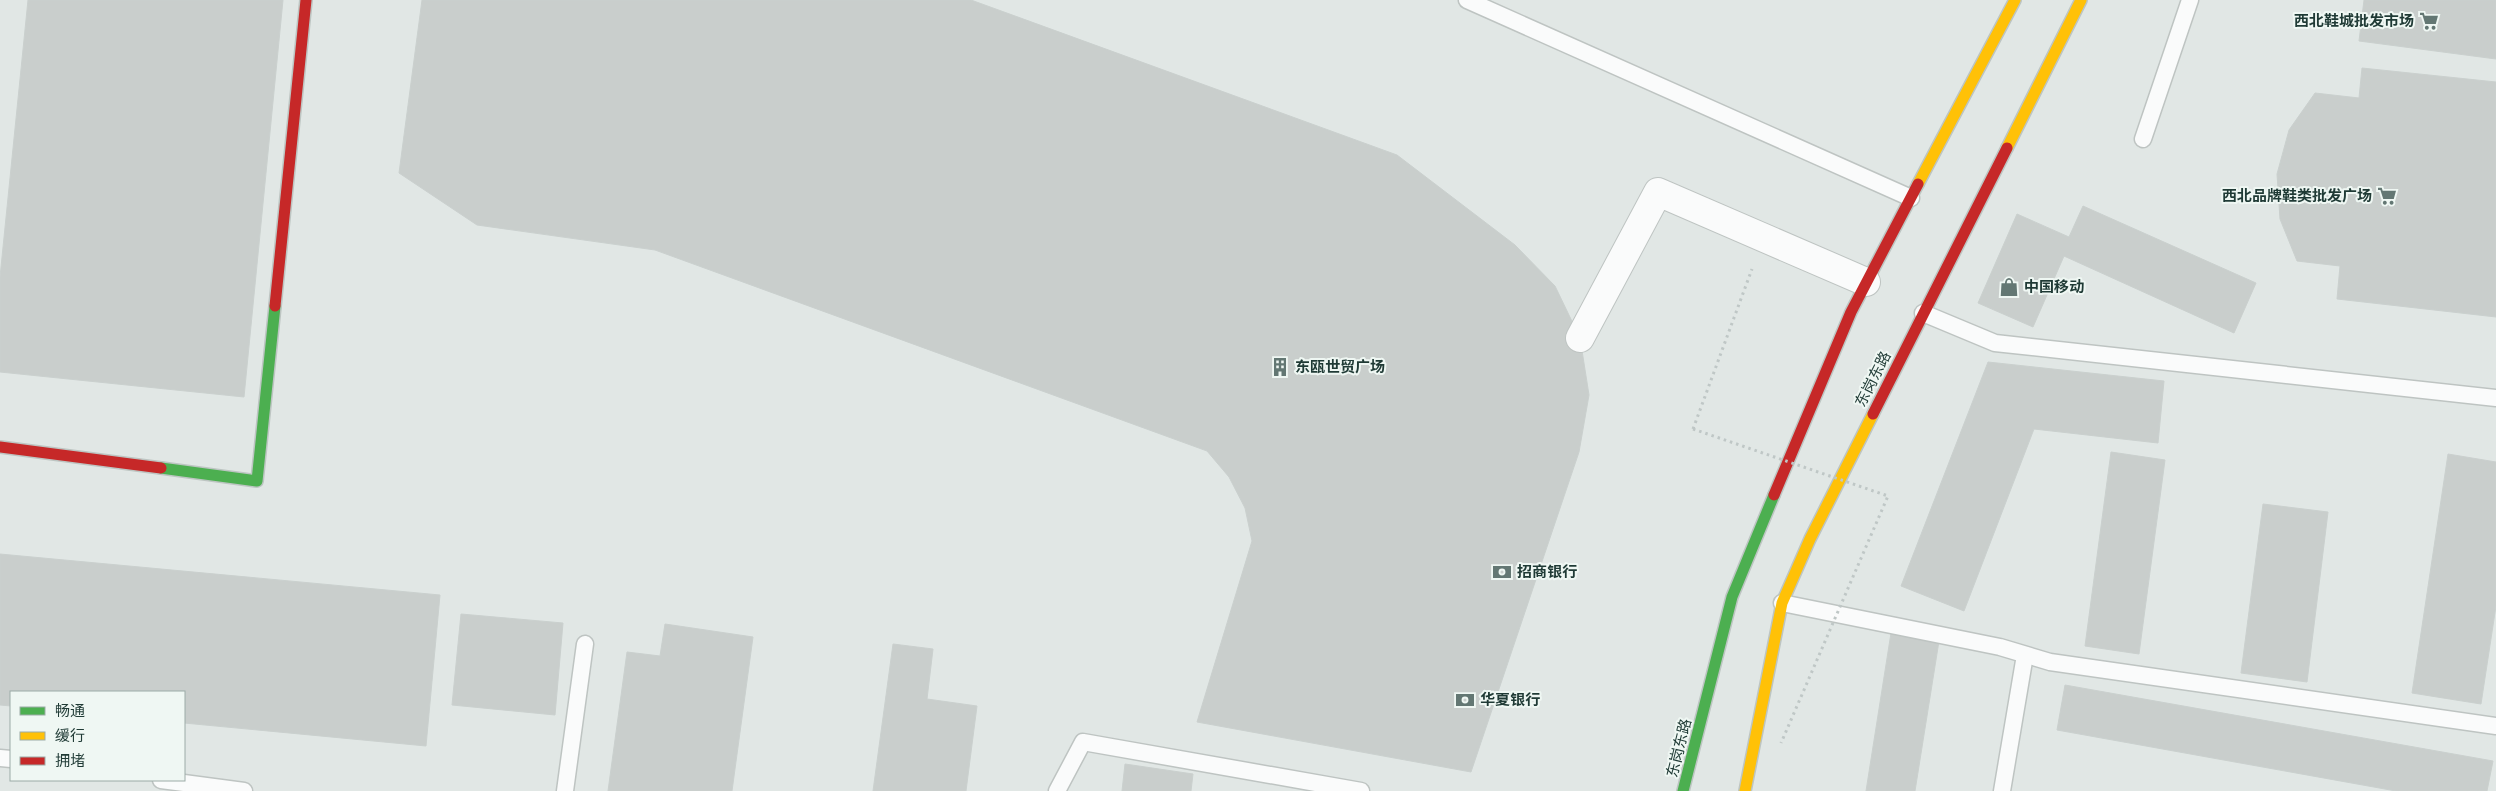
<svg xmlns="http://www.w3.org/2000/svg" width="2496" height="791" font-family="Roboto,'Noto Sans SC',sans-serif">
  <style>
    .building { fill: #c9cecc; stroke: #cad0ce }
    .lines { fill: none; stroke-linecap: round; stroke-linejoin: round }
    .lane-casing { stroke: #bec4c2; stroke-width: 19 }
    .street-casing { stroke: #bec4c2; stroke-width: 30 }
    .fast-casing { stroke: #bdc5c2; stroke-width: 14 }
    .slow-casing { stroke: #bdc5c2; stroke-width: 14 }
    .jam-casing { stroke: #bdc5c2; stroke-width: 14 }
    .path { stroke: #bfc7c6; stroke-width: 3; stroke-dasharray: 2.5 4; stroke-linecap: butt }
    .lane { stroke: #fafbfb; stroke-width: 16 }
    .street { stroke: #fafbfb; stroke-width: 28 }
    .fast { stroke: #4caf50; stroke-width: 11 }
    .slow { stroke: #ffc107; stroke-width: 11 }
    .jam { stroke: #c62828; stroke-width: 11 }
    .path-bridge { stroke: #bfc7c6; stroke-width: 3; stroke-dasharray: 2.5 4; stroke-linecap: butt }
    .labels { text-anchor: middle; stroke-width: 4; stroke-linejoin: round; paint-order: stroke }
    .poi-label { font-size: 15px; font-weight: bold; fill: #1f3a35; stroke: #eff7f3; text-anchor: start }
    .street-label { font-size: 15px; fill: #1f3a35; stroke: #eff7f3 }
  </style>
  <rect width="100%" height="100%" fill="#e1e7e5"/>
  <g class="building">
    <polygon points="28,0 283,0 244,397 0,372 0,277"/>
    <polygon points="422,0 971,0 1397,155 1515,245 1555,286 1580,338 1589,395 1579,452 1471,772 1197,722 1252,541 1245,508 1229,477 1207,451 655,250 477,225 399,173"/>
    <polygon points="2364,0 2496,0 2496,59 2359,41"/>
    <polygon points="2362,68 2496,82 2496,317 2337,299 2340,266 2297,261 2280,219 2277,174 2289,130 2315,93 2359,98"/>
    <polygon points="2083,206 2256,283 2234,333 2064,256 2033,327 1978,303 2017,214 2069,237"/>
    <polygon points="1988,362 2164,381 2158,443 2034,429 1964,611 1901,586"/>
    <polygon points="2111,452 2165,460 2139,654 2085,646"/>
    <polygon points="2448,454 2496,462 2496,606 2481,704 2412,693"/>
    <polygon points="2263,504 2328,512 2307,682 2241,673"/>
    <polygon points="0,554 440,595 426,746 184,723 184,692 11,692 11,706 0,705"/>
    <polygon points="461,614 563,623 555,715 452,705"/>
    <polygon points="665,624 753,637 732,791 608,791 627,652 660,656"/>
    <polygon points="1891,633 1939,641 1915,791 1866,791"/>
    <polygon points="893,644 933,649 927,699 977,706 966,791 873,791"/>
    <polygon points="2065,685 2493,761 2487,791 2396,791 2057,730"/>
    <polygon points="1125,764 1193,774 1191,791 1122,791"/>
  </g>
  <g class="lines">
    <g class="lane-casing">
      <g id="lane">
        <polyline points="1467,0 1911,198"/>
        <polyline points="2143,139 2190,0"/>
        <polyline points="1923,313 1995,343 2496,398"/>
        <polyline points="1782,603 2000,647 2050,662 2496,726"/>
        <polyline points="0,758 11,759"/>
        <polyline points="161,780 244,791"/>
        <polyline points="565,791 585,644"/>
        <polyline points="1057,791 1083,742 1361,791"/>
        <polyline points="2002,791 2025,655"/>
      </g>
    </g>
    <g class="street-casing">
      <polyline id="street" points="1580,338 1658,192 1866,282"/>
    </g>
    <g class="fast-casing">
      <g id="fast">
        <polyline points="161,468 257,481 275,306"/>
        <polyline points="1683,791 1732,597 1774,495"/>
      </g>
    </g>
    <g class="slow-casing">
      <g id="slow">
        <polyline points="2007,148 2081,0"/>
        <polyline points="1918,184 2015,0"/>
        <polyline points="1745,791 1782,603 1810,539 1873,414"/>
      </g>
    </g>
    <g class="jam-casing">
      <g id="jam">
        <polyline points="275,306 306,0"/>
        <polyline points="1873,414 2007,148"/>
        <polyline points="0,447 161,468"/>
        <polyline points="1774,495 1851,312 1918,184"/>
      </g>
    </g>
    <polyline class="path" points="1693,429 1752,269"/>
    <use href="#lane" class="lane"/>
    <use href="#street" class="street"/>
    <use href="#fast" class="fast"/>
    <use href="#slow" class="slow"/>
    <use href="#jam" class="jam"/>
    <polyline class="path-bridge" points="1693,429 1888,496 1781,743"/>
  </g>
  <defs>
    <g id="supermarket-bare" transform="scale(1.5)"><path d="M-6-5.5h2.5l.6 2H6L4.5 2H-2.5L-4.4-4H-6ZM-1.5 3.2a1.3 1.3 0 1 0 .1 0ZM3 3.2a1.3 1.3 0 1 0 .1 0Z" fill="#637773" stroke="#eff7f3" stroke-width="2.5" paint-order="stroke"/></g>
    <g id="shop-bare" transform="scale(1.5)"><path d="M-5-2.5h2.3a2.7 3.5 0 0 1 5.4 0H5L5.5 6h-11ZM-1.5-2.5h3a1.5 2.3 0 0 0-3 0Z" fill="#637773" stroke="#eff7f3" stroke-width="2.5" paint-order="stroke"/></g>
    <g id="building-bare" transform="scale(1.5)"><path d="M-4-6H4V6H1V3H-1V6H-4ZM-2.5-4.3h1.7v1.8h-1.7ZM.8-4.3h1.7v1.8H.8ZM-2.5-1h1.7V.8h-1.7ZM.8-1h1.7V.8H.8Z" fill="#637773" stroke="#eff7f3" stroke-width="2.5" paint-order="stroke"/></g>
    <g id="bank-bare" transform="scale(1.5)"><path d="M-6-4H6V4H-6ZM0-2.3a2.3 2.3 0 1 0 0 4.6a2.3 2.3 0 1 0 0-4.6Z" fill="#637773" stroke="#eff7f3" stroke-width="2.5" paint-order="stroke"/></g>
  </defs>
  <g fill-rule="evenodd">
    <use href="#supermarket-bare" x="2429" y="21"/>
    <use href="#supermarket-bare" x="2387" y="196"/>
    <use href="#shop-bare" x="2009" y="287"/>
    <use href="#building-bare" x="1280" y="367"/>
    <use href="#bank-bare" x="1502" y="572"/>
    <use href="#bank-bare" x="1465" y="700"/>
  </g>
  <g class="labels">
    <g class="poi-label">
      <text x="2414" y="26" text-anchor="end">西北鞋城批发市场</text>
      <text x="2372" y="201" text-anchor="end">西北品牌鞋类批发广场</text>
      <text x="2024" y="292">中国移动</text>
      <text x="1295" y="372">东瓯世贸广场</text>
      <text x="1517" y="577">招商银行</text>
      <text x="1480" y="705">华夏银行</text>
    </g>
    <g class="street-label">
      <text transform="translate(1873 379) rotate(-63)" y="5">东岗东路</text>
      <text transform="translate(1679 748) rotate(-76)" y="5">东岗东路</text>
    </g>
  </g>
  <rect x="10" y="691" width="175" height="90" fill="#eff7f3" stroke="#9caba7"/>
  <rect x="20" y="707" width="25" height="8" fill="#4caf50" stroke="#9caba7"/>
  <text x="55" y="716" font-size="15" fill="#1f3a35">畅通</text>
  <rect x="20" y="732" width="25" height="8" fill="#ffc107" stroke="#9caba7"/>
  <text x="55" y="741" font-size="15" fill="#1f3a35">缓行</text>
  <rect x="20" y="757" width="25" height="8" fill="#c62828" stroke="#9caba7"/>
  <text x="55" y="766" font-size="15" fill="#1f3a35">拥堵</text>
</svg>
